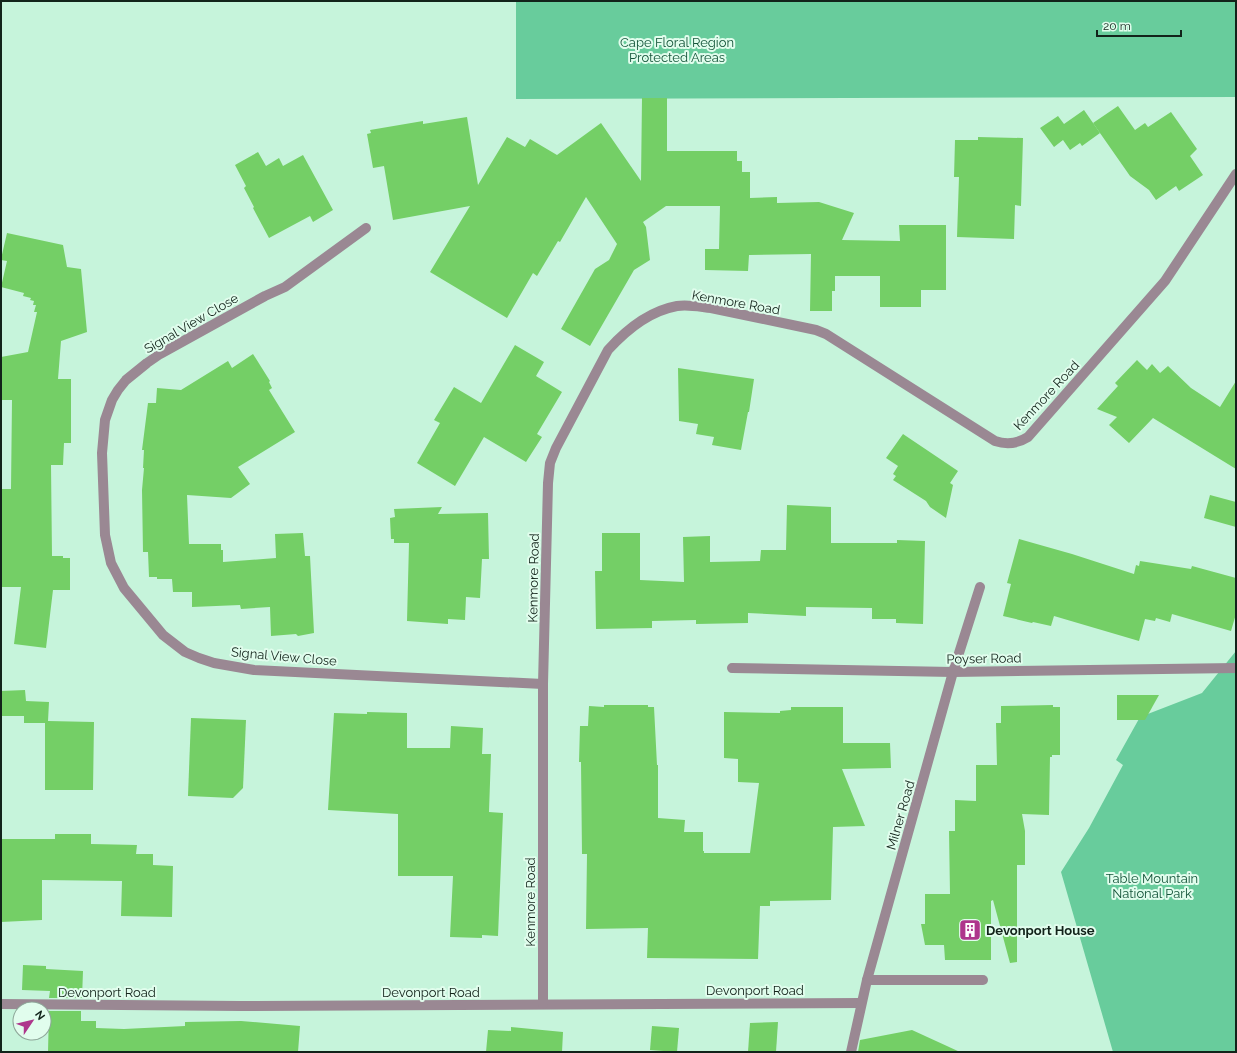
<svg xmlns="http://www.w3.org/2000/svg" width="1237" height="1053" font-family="Raleway,sans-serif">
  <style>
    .green { fill: #68cc9c }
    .building { fill: #74cf66 }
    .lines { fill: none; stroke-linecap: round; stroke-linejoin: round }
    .street { stroke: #9a8893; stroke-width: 10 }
    .labels { text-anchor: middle; stroke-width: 4; stroke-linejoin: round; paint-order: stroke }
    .park-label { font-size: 13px; fill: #15553a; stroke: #e1fded }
    .street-label { font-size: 13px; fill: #12231a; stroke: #e1fded }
    .poi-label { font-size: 13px; font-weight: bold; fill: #12231a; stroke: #e1fded; text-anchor: start }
  </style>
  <rect width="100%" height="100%" fill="#c6f4db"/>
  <g class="green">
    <polygon points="516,1 1236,1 1236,97 516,99"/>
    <polygon points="1236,651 1236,1052 1113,1052 1061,872 1089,828 1123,765 1116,760 1140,717 1202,693"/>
  </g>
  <g class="building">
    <polygon points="642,98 667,98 667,151 737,151 737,161 742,161 742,172 750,172 750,198 777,197 777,203 819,202 854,213 842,240 900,241 899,225 946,225 946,290 921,290 921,307 880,307 880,276 835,276 835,291 832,291 832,311 810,311 811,254 749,255 748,271 705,270 705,249 719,249 720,206 666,206 643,222 646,227 650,260 634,270 590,346 561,329 595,269 609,260 617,244 586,197 560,242 558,241 537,276 533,273 507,318 430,272 470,206 393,220 384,166 373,168 367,134 371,133 370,130 423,121 423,124 467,117 478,185 507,137 525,147 530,139 557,155 601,123 641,181"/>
    <polygon points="1118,106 1135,130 1145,123 1148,127 1171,112 1197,149 1190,156 1203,175 1179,191 1176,186 1156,200 1149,190 1130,176 1093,123"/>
    <polygon points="1084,110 1100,133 1082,146 1080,143 1070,150 1063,140 1054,147 1040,128 1058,116 1064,124"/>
    <polygon points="978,137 1023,138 1021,206 1015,205 1014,239 957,237 959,177 954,177 955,140 978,140"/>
    <polygon points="258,152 266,166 279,158 283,166 303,155 333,210 313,222 310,216 269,238 253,208 254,207 244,188 246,186 235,165"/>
    <polygon points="7,233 63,245 67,267 81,269 87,332 61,341 58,379 71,379 71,443 64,443 63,465 51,465 52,556 63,556 63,558 70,558 70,590 53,590 46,648 14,644 21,587 1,587 1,489 11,489 12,400 1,400 1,357 28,352 37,312 34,312 36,305 33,305 34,301 30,300 31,298 23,296 24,293 1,287 7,261 1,260 1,259"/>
    <polygon points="515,345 544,362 536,376 562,392 537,434 542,437 526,462 484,437 455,486 417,463 440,423 434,420 454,387 481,403"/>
    <polygon points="253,354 270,381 269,382 272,388 269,390 295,432 238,467 250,484 231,498 187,495 189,544 221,544 221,550 223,550 223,562 276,558 275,534 303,533 305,556 310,556 314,633 298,636 296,634 271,636 270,607 241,609 240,605 192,607 192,592 173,592 172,579 157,579 157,577 149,577 148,552 143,552 142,490 144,468 143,468 144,450 142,450 148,403 156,403 157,388 181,390 228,361 232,368"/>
    <polygon points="1137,360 1147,370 1152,364 1160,373 1168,366 1191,388 1220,407 1236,381 1236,469 1153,418 1129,443 1109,425 1117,417 1097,409 1118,386 1115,383"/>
    <polygon points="678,368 754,379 749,412 748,412 741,450 712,445 714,437 696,434 698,424 679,421"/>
    <polygon points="903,434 958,471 950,483 953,485 946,518 930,507 926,501 893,480 896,476 893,474 898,466 886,458"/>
    <polygon points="1210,495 1236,502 1236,527 1204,518"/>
    <polygon points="787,505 831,507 831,543 897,543 897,540 925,541 923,624 896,623 896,619 872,619 872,608 806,607 806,616 748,613 748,623 696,624 696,620 652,621 652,628 596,629 595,571 602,571 602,533 640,533 640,580 684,582 683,537 710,536 710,562 760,561 761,550 786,550"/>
    <polygon points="442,507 438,514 488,513 489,559 482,559 480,598 466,597 465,620 448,619 448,624 407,621 409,543 394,543 394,539 391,539 390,518 395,517 394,509"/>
    <polygon points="1019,539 1072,554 1134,574 1136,565 1139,566 1140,561 1191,569 1192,566 1236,578 1236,614 1231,631 1172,614 1170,622 1156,618 1155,621 1145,619 1139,641 1054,616 1051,626 1033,622 1032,623 1003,616 1011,584 1007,583"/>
    <polygon points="25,690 26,701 49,702 48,721 94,722 93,790 45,790 45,723 24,723 24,716 1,716 1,691"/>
    <polygon points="1117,695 1159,695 1145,720 1117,720"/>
    <polygon points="604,705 648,705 648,707 654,707 657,765 658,765 658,818 685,820 684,832 703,832 703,851 704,851 704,853 750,853 759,783 738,782 738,759 724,758 724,712 780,713 780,711 791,710 791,707 843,707 843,743 890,743 891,768 842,769 865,826 833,827 831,900 770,901 770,906 760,906 758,959 647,958 648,928 586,929 587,854 582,854 581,762 579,762 580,726 588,726 589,706 604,707"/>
    <polygon points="1053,705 1053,707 1060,707 1060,755 1052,755 1052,757 1050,757 1049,815 1022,814 1025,831 1025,865 1017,865 1017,962 1010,963 993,900 991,901 991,960 945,960 944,945 925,945 921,924 925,924 925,894 950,894 949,831 955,831 955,800 976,801 976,765 997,765 996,723 1001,723 1001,706"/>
    <polygon points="367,712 407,713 407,748 450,748 451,726 483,728 482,754 491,754 489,812 503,813 498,936 482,935 482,938 450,937 453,876 398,876 398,814 328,810 334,713 367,714"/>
    <polygon points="191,718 246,720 243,788 233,798 188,796"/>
    <polygon points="55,834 91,834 91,844 137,845 136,854 153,854 153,865 173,866 172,917 121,916 122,881 42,880 42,920 1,922 1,839 55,839"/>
    <polygon points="23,965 46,966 46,969 83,971 82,998 49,998 50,991 22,990"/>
    <polygon points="49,1011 81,1011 81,1021 96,1021 96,1028 124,1029 185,1026 185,1022 241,1021 300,1026 298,1052 48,1052"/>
    <polygon points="778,1022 776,1052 748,1052 750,1023"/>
    <polygon points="652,1026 679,1028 677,1052 650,1050"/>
    <polygon points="511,1027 563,1032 562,1052 486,1052 488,1030 511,1031"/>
    <polygon points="912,1030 960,1052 858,1052 860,1040"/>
  </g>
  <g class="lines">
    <g class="street">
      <polyline points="366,228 285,287 265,296 160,354 147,363 126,380 118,390 112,400 105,420 102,453 105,535 111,563 124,588 163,635 185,652 199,658 214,663 254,670 543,684"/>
      <polyline points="732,668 953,672 1236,668"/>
      <polyline points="867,980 983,980"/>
      <polyline points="1,1004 241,1006 861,1003"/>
      <path d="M543,1004V684L548,483L550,463L556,448L608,350C627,329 649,311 677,306C688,304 701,307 711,308L816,330L826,334L995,441C1007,445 1017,444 1028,437L1165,281L1236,174"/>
      <polyline points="851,1052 867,980 953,672 980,587"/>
    </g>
  </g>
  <defs>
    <g id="building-square" transform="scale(1.15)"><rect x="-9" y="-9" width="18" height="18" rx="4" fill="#ae368c" stroke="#e1fded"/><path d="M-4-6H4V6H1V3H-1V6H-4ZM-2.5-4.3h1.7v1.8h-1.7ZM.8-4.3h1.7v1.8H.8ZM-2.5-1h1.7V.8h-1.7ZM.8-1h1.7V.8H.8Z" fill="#fff"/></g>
  </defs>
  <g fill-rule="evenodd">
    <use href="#building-square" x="970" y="930"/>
  </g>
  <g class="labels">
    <g class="park-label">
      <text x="677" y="47">Cape Floral Region<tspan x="677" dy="15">Protected Areas</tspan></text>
      <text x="1152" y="883">Table Mountain<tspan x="1152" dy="15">National Park</tspan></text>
    </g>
    <g class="street-label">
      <text transform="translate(736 302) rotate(10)" y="5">Kenmore Road</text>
      <text transform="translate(191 323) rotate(-30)" y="5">Signal View Close</text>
      <text transform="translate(1046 395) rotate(-47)" y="5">Kenmore Road</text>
      <text transform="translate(533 578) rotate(-89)" y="5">Kenmore Road</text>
      <text transform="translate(284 656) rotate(5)" y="5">Signal View Close</text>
      <text transform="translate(984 658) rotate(-1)" y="5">Poyser Road</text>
      <text transform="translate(900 815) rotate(-74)" y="5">Milner Road</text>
      <text transform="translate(530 902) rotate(-90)" y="5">Kenmore Road</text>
      <text x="755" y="995">Devonport Road</text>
      <text x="107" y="997">Devonport Road</text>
      <text x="431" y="997">Devonport Road</text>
    </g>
    <g class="poi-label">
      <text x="986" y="935">Devonport House</text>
    </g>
  </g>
  <rect width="1237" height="1053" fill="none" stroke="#12231a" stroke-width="4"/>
  <g transform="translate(32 1021) rotate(55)"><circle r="19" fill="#e1fded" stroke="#8ea699"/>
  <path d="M0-3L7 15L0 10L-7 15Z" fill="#ae368c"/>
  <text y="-6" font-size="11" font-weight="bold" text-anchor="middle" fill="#12231a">N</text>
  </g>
  <path d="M1097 30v6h84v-6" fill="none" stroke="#12231a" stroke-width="2"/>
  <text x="1103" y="30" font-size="12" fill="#12231a" stroke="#e1fded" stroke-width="3" paint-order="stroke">20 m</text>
</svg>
